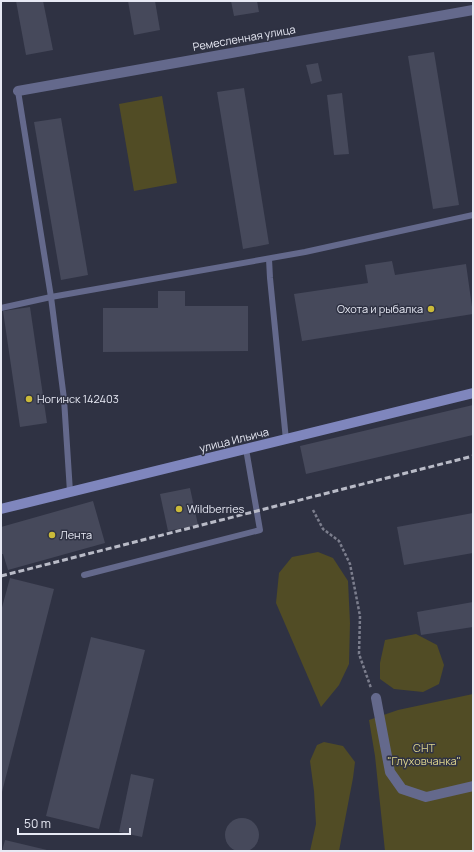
<svg xmlns="http://www.w3.org/2000/svg" width="474" height="852" font-family="Manrope,sans-serif">
  <style>
    .green { fill: #514c25 }
    .building { fill: #46495b }
    .lines { fill: none; stroke-linecap: round; stroke-linejoin: round }
    .path { stroke: #7c7e8d; stroke-width: 2.5; stroke-dasharray: 3 2; stroke-linecap: butt }
    .lane { stroke: #64698c; stroke-width: 6 }
    .street { stroke: #64698c; stroke-width: 10 }
    .secondary { stroke: #7f86bd; stroke-width: 10 }
    .rail { stroke: #b9bbc7; stroke-width: 3; stroke-dasharray: 6 3; stroke-linecap: butt }
    .poi-dot { fill: #cbba39; stroke: #2f3243; stroke-width: 1.5 }
    .labels { text-anchor: middle; stroke-width: 3; stroke-linejoin: round; paint-order: stroke }
    .street-label { font-size: 11px; fill: #e7e9f4; stroke: #2f3243 }
    .poi-label { font-size: 11px; fill: #e7e9f4; stroke: #2f3243; text-anchor: start }
    .park-label { font-size: 11px; fill: #ddd48d; stroke: #2f3243 }
  </style>
  <rect width="100%" height="100%" fill="#2f3243"/>
  <g class="green">
    <polygon points="162,96 177,183 134,191 119,104"/>
    <polygon points="318,552 333,558 348,581 350,623 349,664 339,685 321,707 276,603 279,573 292,557"/>
    <polygon points="416,634 437,645 444,665 439,684 423,692 394,689 380,679 380,663 385,640"/>
    <polygon points="473,694 473,851 385,851 375,756 369,720 398,710"/>
    <polygon points="324,742 343,746 355,762 353,778 339,851 310,851 316,824 314,791 310,761 317,745"/>
  </g>
  <g class="building">
    <polygon points="16,1 43,1 53,50 26,55"/>
    <polygon points="128,1 155,1 160,30 134,35"/>
    <polygon points="231,1 257,1 259,12 234,16"/>
    <polygon points="434,52 459,205 433,209 408,56"/>
    <polygon points="318,63 322,81 311,84 306,65"/>
    <polygon points="244,88 269,244 243,249 217,92"/>
    <polygon points="342,93 349,154 334,155 327,95"/>
    <polygon points="61,118 88,275 61,280 34,122"/>
    <polygon points="392,261 395,275 466,264 473,314 302,341 294,294 368,283 365,265"/>
    <polygon points="158,291 185,291 185,306 248,306 248,351 103,352 103,308 158,308"/>
    <polygon points="30,307 47,423 20,427 3,311"/>
    <polygon points="473,405 473,435 306,474 300,446"/>
    <polygon points="190,488 198,525 168,531 160,494"/>
    <polygon points="93,501 105,543 8,570 3,554 1,554 1,527"/>
    <polygon points="473,513 473,553 404,565 397,527"/>
    <polygon points="10,578 54,589 2,792 1,792 1,611"/>
    <polygon points="473,602 473,627 421,635 417,612"/>
    <polygon points="91,637 145,650 99,829 46,816"/>
    <polygon points="131,774 154,779 142,837 119,832"/>
    <circle cx="242" cy="835" r="17"/>
    <polygon points="5,840 47,850 47,851 2,851"/>
  </g>
  <g class="lines">
    <polyline class="path" points="313,510 323,529 339,541 350,564 360,616 359,654 371,688"/>
    <g class="lane">
      <polyline points="18,91 51,297 64,399 70,492"/>
      <polyline points="269,259 270,278 286,440"/>
      <polyline points="1,308 51,297 305,252 473,215"/>
      <polyline points="84,575 260,530 246,449"/>
    </g>
    <g class="street">
      <polyline points="18,91 473,10"/>
      <polyline points="376,698 390,772 402,789 426,797 473,786"/>
    </g>
    <polyline class="secondary" points="1,509 473,393"/>
    <polyline class="rail" points="1,576 473,456"/>
  </g>
  <g class="poi-dot">
    <circle cx="431" cy="309" r="4"/>
    <circle cx="29" cy="399" r="4"/>
    <circle cx="179" cy="509" r="4"/>
    <circle cx="52" cy="535" r="4"/>
  </g>
  <g class="labels">
    <g class="street-label">
      <text transform="translate(244 38) rotate(-10)" y="4">Ремесленная улица</text>
      <text transform="translate(234 440) rotate(-14)" y="4">улица Ильича</text>
    </g>
    <g class="poi-label">
      <text x="423" y="313" text-anchor="end">Охота и рыбалка</text>
      <text x="37" y="403">Ногинск 142403</text>
      <text x="187" y="513">Wildberries</text>
      <text x="60" y="539">Лента</text>
    </g>
    <g class="park-label">
      <text x="424" y="752">СНТ<tspan x="424" dy="13">"Глуховчанка"</tspan></text>
    </g>
  </g>
  <rect width="474" height="852" fill="none" stroke="#e7e9f4" stroke-width="4"/>
  <path d="M18 828v6h112v-6" fill="none" stroke="#e7e9f4" stroke-width="2"/>
  <text x="24" y="828" font-size="12" fill="#e7e9f4" stroke="#2f3243" stroke-width="3" paint-order="stroke">50 m</text>
</svg>
